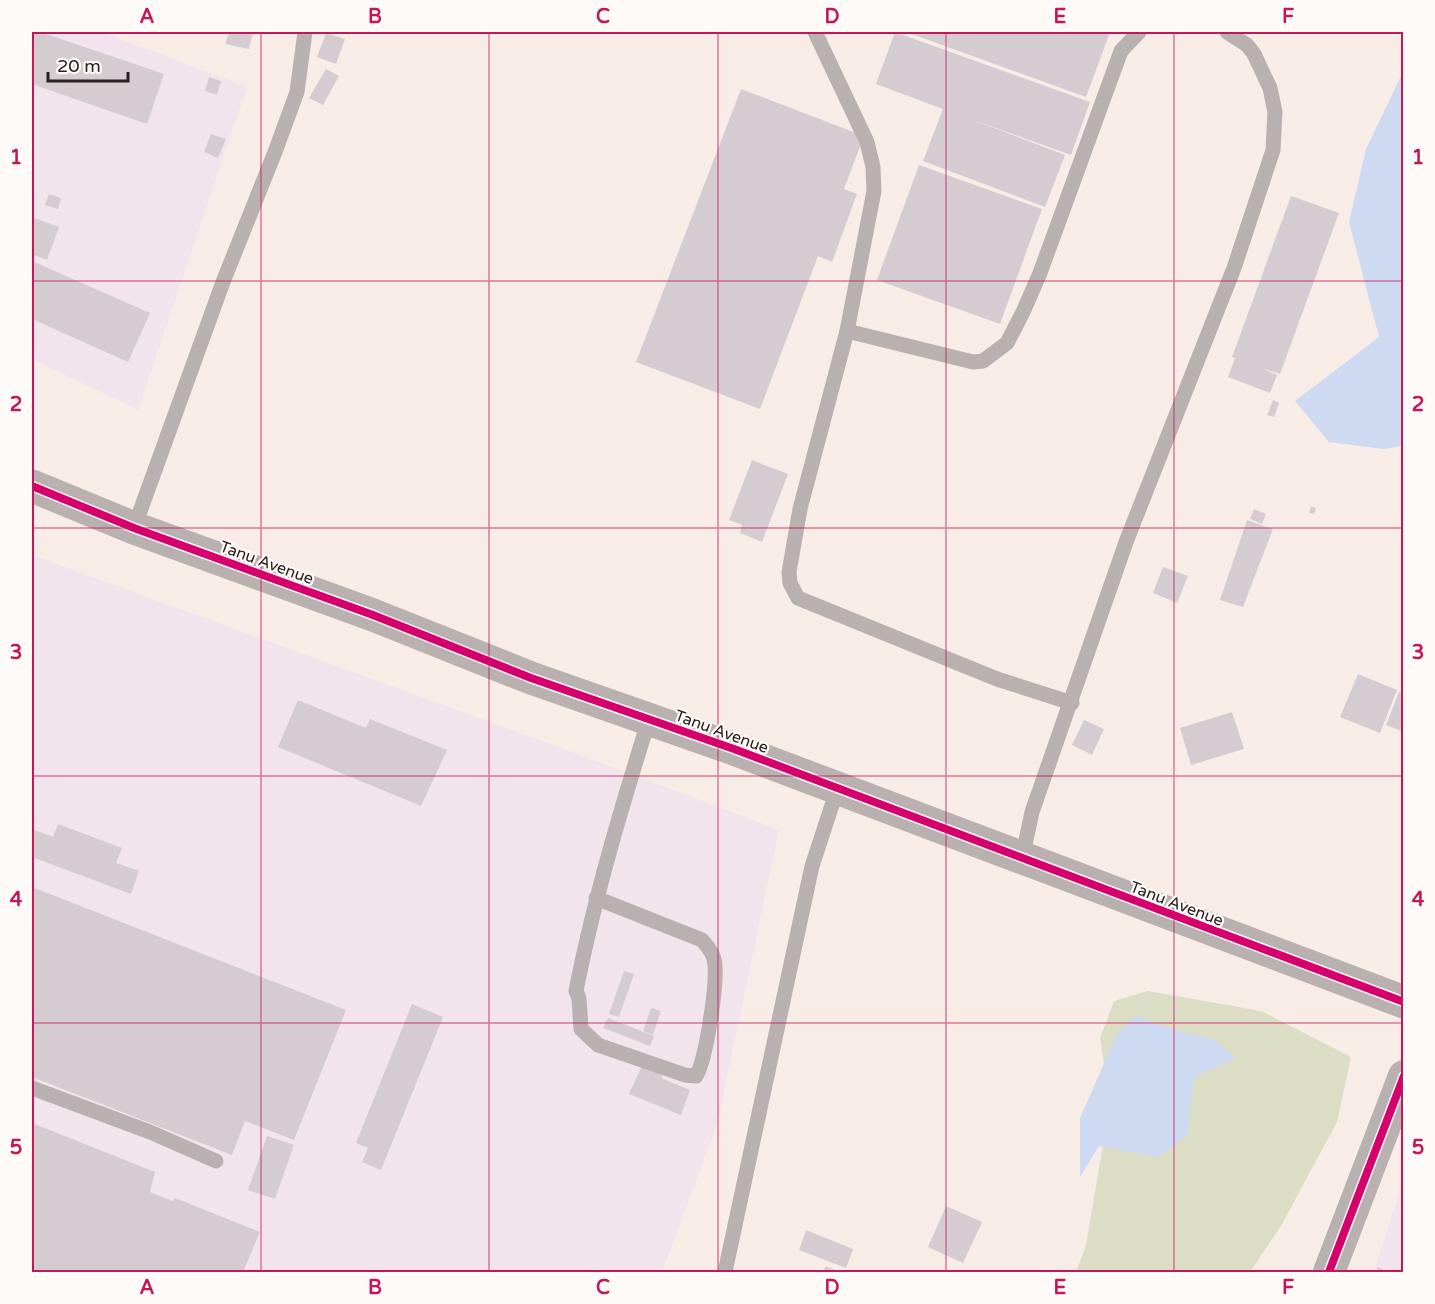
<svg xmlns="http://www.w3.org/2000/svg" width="1435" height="1304" font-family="'Varela Round',sans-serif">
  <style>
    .industrial { fill: #f1e4ec }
    .green { fill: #dbddc5 }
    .water { fill: #cddaf1 }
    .building { fill: #d5ccd1 }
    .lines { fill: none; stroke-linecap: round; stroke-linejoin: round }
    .service { stroke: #b9b0b0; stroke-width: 15 }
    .minor { stroke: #b9b0b0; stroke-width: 32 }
    .tertiary { stroke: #b9b0b0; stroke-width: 33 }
    .cycleway-casing { stroke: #fefaf8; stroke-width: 11 }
    .cycleway { stroke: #d6006c; stroke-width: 8 }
    .grid { fill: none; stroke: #c2185b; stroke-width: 1.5; stroke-opacity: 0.55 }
    .labels { text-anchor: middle; stroke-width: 4.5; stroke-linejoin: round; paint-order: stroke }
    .street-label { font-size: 16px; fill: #27201d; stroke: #fefaf8 }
    .neatline { fill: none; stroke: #c2185b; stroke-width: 2 }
    .grid-label { font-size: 20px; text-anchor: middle; font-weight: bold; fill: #c2185b }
  </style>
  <rect width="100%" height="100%" fill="#f7ece6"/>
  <g class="industrial">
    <polygon points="32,32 102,32 247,87 138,410 32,359"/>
    <polygon points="32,555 564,749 779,830 717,1124 662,1272 32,1272"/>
    <polygon points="1403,1181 1403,1272 1374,1272"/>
  </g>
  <polygon class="green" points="1148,991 1261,1011 1351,1057 1337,1122 1281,1226 1250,1272 1076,1272 1086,1245 1110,1103 1100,1038 1114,1001"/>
  <g class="water">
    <polygon points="1403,72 1403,446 1383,449 1329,442 1295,401 1379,337 1349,222 1366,149"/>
    <polygon points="1136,1016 1177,1031 1213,1039 1236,1058 1194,1077 1187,1136 1158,1157 1099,1146 1080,1177 1080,1118 1117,1034"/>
  </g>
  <g class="building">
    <polygon points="32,32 40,32 164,74 147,124 32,84"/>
    <polygon points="229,32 253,32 249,49 225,44"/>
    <polygon points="895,32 1090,102 1071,155 968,118 1065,155 1045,207 923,161 943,109 876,84"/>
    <polygon points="906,32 1110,32 1086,97"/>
    <polygon points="326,33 345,39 336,64 317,57"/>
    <polygon points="326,69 339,76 323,105 309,98"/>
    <polygon points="209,77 221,81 217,95 205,91"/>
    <polygon points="741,89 864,136 844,189 857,194 832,262 818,256 760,409 636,362"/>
    <polygon points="211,134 226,139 218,158 204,152"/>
    <polygon points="919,165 1042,209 1000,324 877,280"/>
    <polygon points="49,194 61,198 58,209 45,205"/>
    <polygon points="1291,196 1339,213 1280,374 1261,368 1277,375 1270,393 1228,377 1235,358 1232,357"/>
    <polygon points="32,217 59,227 47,260 32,254"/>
    <polygon points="32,261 150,313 128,362 32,319"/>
    <polygon points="1273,400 1279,403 1274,417 1267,415"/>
    <polygon points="752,460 788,474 762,542 740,533 742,525 729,520"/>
    <polygon points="1311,507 1316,508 1314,514 1309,513"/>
    <polygon points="1254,509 1266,514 1262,524 1250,519"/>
    <polygon points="1247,520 1273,529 1243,607 1220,600"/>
    <polygon points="1163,567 1188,576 1177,603 1153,593"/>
    <polygon points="1358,674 1397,690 1380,733 1340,717"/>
    <polygon points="1399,692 1404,693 1404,732 1386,725"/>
    <polygon points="298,700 366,728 370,719 447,750 421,806 278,747"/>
    <polygon points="1232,712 1244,749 1191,765 1180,728"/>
    <polygon points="1084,720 1104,729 1092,755 1072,745"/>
    <polygon points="58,824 122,848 116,863 139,871 131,894 32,857 32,829 53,837"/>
    <polygon points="32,887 346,1010 294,1140 245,1121 232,1155 32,1077"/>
    <polygon points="624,971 634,974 619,1017 609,1014"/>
    <polygon points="412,1004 443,1017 381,1170 362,1162 368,1148 356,1143"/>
    <polygon points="651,1008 661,1011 653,1035 643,1031"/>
    <polygon points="608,1018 654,1036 650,1046 603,1028"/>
    <polygon points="642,1066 663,1075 661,1078 690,1090 681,1115 629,1094"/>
    <polygon points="32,1123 155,1172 150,1192 173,1201 175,1198 260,1232 243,1272 32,1272"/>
    <polygon points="267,1136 294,1145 275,1199 248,1190"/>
    <polygon points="946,1206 982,1222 963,1263 928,1247"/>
    <polygon points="806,1230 853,1249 846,1268 799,1250"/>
    <polygon points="826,1266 839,1272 823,1272"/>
    <polygon points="1378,1267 1389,1272 1375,1272"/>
  </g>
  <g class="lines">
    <g class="service">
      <polyline points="815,32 867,142 873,167 874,191 847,331 800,509 789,572 790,583 798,598 997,679 1072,703"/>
      <polyline points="847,331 973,362 983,361 1007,343 1023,312 1040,273 1121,51 1139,32"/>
      <polyline points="134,528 223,282 275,152 297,92 305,32"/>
      <polyline points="1022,859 1032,812 1126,542 1234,268 1273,150 1275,112 1270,88 1254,54 1247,45 1227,32"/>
      <path d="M596,898L702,940C707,946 712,951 714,959C719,978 706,1060 696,1076L685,1075L598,1045L581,1029L579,998L576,991C594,899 621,809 649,719"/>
      <polyline points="32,1088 150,1132 216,1161"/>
      <polyline points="725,1272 812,866 837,790"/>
    </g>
    <polyline class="minor" points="1329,1272 1404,1076"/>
    <polyline class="tertiary" points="32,486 134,528 373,615 531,678 734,749 1404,1002"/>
    <g class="cycleway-casing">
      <g id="cycleway">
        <polyline points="32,486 134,528 373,615 531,678 734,749 1404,1002"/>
        <polyline points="1329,1272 1404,1076"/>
      </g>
    </g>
    <use href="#cycleway" class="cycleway"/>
  </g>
  <path class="grid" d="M261,32V1272M489,32V1272M718,32V1272M946,32V1272M1174,32V1272M32,281H1404M32,528H1404M32,776H1404M32,1023H1404"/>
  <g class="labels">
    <g class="street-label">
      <text transform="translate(267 562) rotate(20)" y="6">Tanu Avenue</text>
      <text transform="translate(722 731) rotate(20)" y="6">Tanu Avenue</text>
      <text transform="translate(1177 903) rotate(21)" y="6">Tanu Avenue</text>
    </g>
  </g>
  <rect width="1435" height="1304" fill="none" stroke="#fefaf8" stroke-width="66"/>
  <path d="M48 72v9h80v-9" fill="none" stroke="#27201d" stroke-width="3"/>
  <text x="57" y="72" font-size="18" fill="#27201d" stroke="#fefaf8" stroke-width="4.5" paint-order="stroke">20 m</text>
  <rect x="33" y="33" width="1369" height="1238" class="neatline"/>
  <g class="grid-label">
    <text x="147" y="23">A</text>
    <text x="375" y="23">B</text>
    <text x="603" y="23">C</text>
    <text x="832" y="23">D</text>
    <text x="1060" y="23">E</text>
    <text x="1288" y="23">F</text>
    <text x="16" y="164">1</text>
    <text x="1418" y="164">1</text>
    <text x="16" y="411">2</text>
    <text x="1418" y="411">2</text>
    <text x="16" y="659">3</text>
    <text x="1418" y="659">3</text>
    <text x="16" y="906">4</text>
    <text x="1418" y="906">4</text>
    <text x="16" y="1154">5</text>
    <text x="1418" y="1154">5</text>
    <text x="147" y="1294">A</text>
    <text x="375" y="1294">B</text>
    <text x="603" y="1294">C</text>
    <text x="832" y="1294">D</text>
    <text x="1060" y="1294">E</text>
    <text x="1288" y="1294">F</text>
  </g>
</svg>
